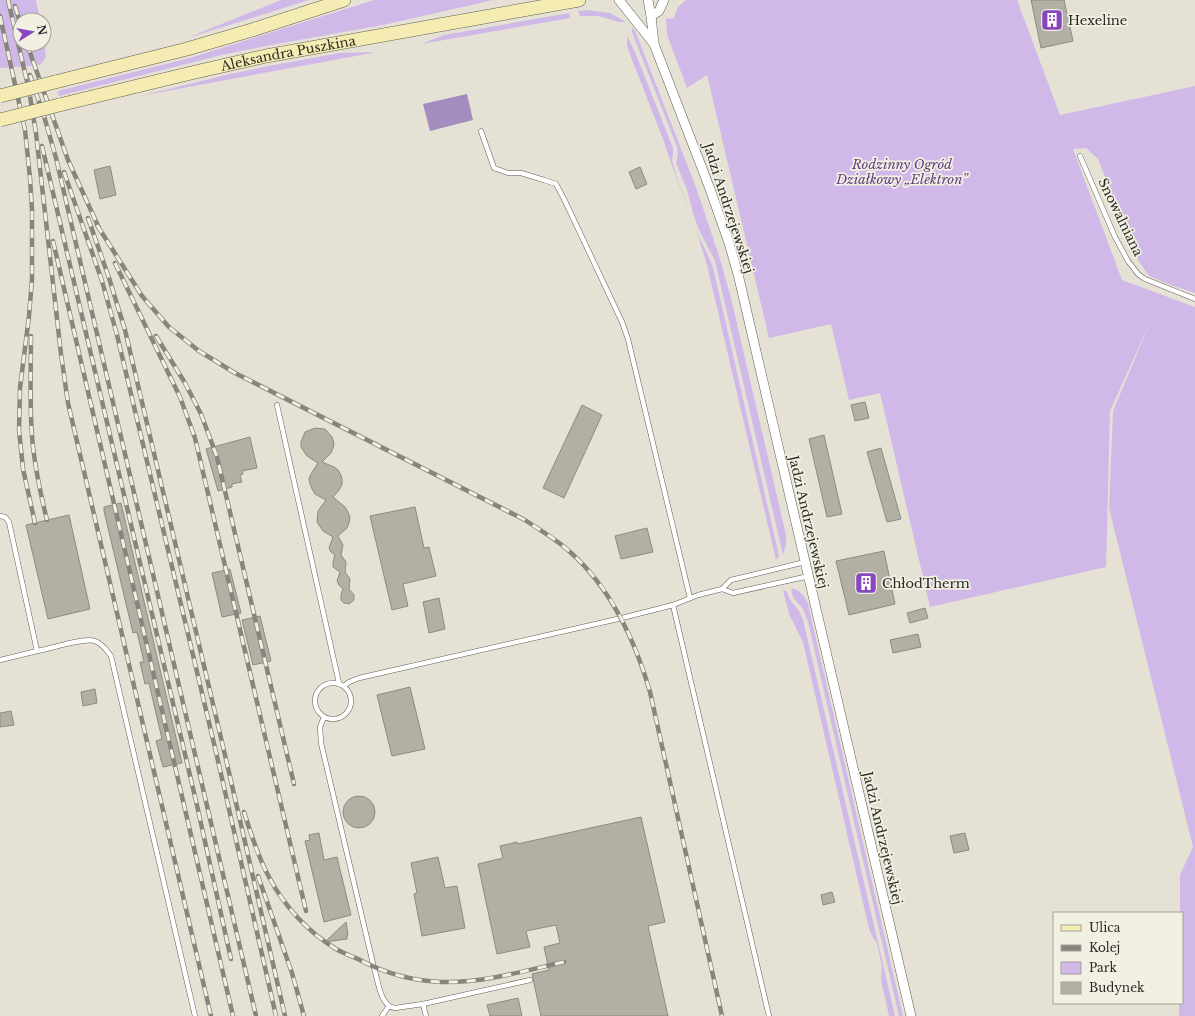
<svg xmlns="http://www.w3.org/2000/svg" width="1195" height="1016" font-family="'Libre Baskerville',serif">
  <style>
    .green { fill: #d0b9e8 }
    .water { fill: #a58cbe }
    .building { fill: #b2b0a4; stroke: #8d8b80 }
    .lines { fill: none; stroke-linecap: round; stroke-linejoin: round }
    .service-casing { stroke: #615e54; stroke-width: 5.5 }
    .minor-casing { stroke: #615e54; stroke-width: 10 }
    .secondary-casing { stroke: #615e54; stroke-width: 14 }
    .service { stroke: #fff; stroke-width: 4.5 }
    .minor { stroke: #fff; stroke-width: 9 }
    .secondary { stroke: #f4ecb2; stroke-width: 13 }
    .rail-casing { stroke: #87857c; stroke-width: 4.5 }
    .rail { stroke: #f2efe3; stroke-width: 3; stroke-dasharray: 9; stroke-linecap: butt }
    .secondary-bridge-casing { stroke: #615e54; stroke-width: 14; stroke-linecap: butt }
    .secondary-bridge { stroke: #f4ecb2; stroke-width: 13 }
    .labels { text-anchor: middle; stroke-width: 3.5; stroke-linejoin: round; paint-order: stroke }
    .poi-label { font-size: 13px; fill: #2c2b26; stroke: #f2efe3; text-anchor: start }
    .street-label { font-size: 13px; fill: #2c2b26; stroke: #f2efe3 }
    .park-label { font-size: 13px; font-style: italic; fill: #5f3d7d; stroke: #f2efe3 }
  </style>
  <rect width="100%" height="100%" fill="#e5e2d5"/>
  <g class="green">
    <polygon points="0,0 36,0 40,20 20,20 20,44 44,44 44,41 46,57 40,65 0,68"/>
    <polygon points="281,0 309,0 249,19 187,38"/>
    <polygon points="374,0 493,0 388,24 266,46 226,54 59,96 58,91 190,58"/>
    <polygon points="686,0 1017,0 1060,115 1195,86 1195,293 1171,285 1149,276 1138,260 1098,159 1086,148 1073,149 1122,280 1195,307 1195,1016 1179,1016 1179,1003 1182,1003 1182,913 1180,913 1180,875 1193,847 1109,508 1113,411 1152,318 1110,411 1106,567 930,607 880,393 849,400 831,324 769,338 707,75 687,88 667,35 666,18 672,19 674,17 678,7"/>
    <polygon points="586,10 610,13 626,22 619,22 598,16 580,16 578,11"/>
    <polygon points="569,13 570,18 421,44 444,35"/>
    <polygon points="632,27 636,33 697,190 720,259 731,298 786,535 786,545 783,555 715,261 699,230 693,213 687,190 676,163 678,153 677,147 632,32"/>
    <path d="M627,36L635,52L673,148C674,154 671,159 673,164C677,180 684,195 689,211L672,166L663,139L629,52L627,45Z"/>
    <polygon points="372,52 372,53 140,96 230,74 269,66 339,53"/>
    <polygon points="697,233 707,253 713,267 779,556 776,560 707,265"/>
    <path d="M791,588C800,590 804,595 808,604L903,1016H899L808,622L803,609L793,597Z"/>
    <path d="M783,590C789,591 787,594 790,599C791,602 794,604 796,607C800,612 803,618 804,624L895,1016H889L881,980L882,967L877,943L872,936L869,929L803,642L789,614Z"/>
  </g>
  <polygon class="water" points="467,94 473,120 430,131 423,104"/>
  <g class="building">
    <polygon points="1031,0 1064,0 1073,41 1041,48"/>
    <polygon points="110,166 116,195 100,199 94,170"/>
    <polygon points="640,167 647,184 636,189 629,172"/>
    <polygon points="865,402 869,418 855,421 851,405"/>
    <polygon points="582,405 602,415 564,498 543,488"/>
    <polygon points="315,428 325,429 332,437 334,443 333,448 331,453 322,462 334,467 338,470 341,475 342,480 342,485 339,490 333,497 345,507 348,512 350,517 349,523 347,528 338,536 343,545 341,555 346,562 345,572 350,579 349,589 354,595 354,600 349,604 344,603 341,600 341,595 343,589 339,585 337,581 340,572 333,567 333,562 335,555 331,552 329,548 333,537 323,531 317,522 318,511 326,500 315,494 312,489 310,484 309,479 311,474 318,463 307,456 301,447 301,442 305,432"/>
    <polygon points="824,435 842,514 827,517 809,439"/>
    <polygon points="250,437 257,468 242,471 243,474 240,475 242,482 232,484 232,487 218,491 206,449"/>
    <polygon points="881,448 901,519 887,522 867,452"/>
    <polygon points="121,503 182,763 163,767 156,741 162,739 149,683 145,684 140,662 144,662 137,632 133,633 104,511 104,507"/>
    <polygon points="415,507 424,548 429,547 436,576 403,584 408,606 392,610 370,516"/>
    <polygon points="69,515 90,609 48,619 26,525"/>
    <polygon points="647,528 653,552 621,559 615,536"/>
    <polygon points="884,551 895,604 849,615 836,561"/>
    <polygon points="230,569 241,613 222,617 212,573"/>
    <polygon points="439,598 445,629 429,633 423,602"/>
    <polygon points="925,608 928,618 910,623 907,613"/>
    <polygon points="260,616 271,661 253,665 242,620"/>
    <polygon points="918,634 921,647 893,653 890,640"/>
    <polygon points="410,687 425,749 392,756 377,695"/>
    <polygon points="95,689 97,703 83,706 81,692"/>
    <polygon points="11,711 14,725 0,727 0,713"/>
    <circle cx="359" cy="812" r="16"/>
    <polygon points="641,817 665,922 648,926 668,1016 541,1016 532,974 549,970 544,947 560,943 556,925 526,931 530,947 497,954 478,864 503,858 500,846 517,842 517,844"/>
    <polygon points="319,833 324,860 337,857 351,915 324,922 305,841 310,840 309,835"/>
    <polygon points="965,833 969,850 954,853 950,836"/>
    <polygon points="438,857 445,888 457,886 465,928 422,936 414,894 417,893 411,863"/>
    <polygon points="832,892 835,902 823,905 821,895"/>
    <polygon points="346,922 348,935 347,935 347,939 325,942"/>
    <polygon points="518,998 522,1016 490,1016 487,1005"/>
  </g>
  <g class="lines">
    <g class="service-casing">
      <g id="service">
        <polyline points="481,131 494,168 508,173 521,173 544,180 556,184 565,201 622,322 628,339 690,598"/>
        <polyline points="1080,156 1115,237 1128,261 1138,274 1145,279 1195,299"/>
        <polyline points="277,405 339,683"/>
        <polyline points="0,516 5,517 9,522 37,651 0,660"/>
        <polyline points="722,589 733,593 809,576"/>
        <polyline points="673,605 698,595 722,589 731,580 805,562"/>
        <path d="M37,651C50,649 85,637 95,641C103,644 106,650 111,656L195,1016"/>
        <circle cx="333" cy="701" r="18"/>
        <polyline points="344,686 349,682 359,678 622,618 673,605 769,1016"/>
        <path d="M324,717L320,727L321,743L374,968C378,979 380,1007 395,1008L423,1004L530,980"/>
        <polyline points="423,1004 426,1016"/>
        <polyline points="382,1016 389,1006"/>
      </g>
    </g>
    <g class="minor-casing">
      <g id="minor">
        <polyline points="619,0 654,44"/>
        <polyline points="648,0 651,16 654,44 710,189 729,243 738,274 911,1016"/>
        <polyline points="651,16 659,11 664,0"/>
      </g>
    </g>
    <g class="secondary-casing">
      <g id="secondary">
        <polyline points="55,82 187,49 252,30 344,0"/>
        <path id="s1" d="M59,105L191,73L266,56L579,0"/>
      </g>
    </g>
    <use href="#service" class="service"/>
    <use href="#minor" class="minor"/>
    <use href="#secondary" class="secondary"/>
    <g class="rail-casing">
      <g id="rail">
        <polyline points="8,0 29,90 36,133 61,354 68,403 211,1016"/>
        <polyline points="15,6 20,22"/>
        <polyline points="0,16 25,130 30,178 32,210 32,279 29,316 20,388 19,430 23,469 35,523"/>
        <polyline points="27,44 68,160 99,228"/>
        <polyline points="30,75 44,116 56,158 256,1016"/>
        <polyline points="42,146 196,801 231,959"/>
        <polyline points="64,172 102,281 117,335 216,752 276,1016"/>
        <polyline points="88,218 109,278 125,330 225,755 285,1016"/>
        <path d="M97,225L142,296L169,327L199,351L235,373L525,520C538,529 551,536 563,546C609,583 634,637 650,692L722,1016"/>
        <polyline points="53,241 233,1016"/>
        <polyline points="115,263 180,397 195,438 306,911"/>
        <path d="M31,336C31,373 29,411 33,447C36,472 41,496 47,520"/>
        <polyline points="156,336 185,383 201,414 217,457 294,784"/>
        <path d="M244,812C251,834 258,857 269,877C284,906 308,932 336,949C343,953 351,956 358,959C384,973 412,981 442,982C483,983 524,971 564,962"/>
        <polyline points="258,876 292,973 304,1016"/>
      </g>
    </g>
    <use href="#rail" class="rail"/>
    <g class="secondary-bridge-casing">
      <g id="secondary-bridge">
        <polyline points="0,96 55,82"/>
        <polyline points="0,120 59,105"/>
      </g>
    </g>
    <use href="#secondary-bridge" class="secondary-bridge"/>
  </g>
  <defs>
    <g id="building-square" transform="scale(1.15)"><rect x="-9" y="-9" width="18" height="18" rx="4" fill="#8847bc" stroke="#f2efe3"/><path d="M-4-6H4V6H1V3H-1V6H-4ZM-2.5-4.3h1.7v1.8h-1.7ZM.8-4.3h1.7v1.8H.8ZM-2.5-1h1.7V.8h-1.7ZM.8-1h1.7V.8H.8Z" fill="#fff"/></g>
  </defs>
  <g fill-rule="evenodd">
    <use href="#building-square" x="1052" y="20"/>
    <use href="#building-square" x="866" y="583"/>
  </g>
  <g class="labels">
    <g class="poi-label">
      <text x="1068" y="25">Hexeline</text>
      <text x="882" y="588">ChłodTherm</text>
    </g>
    <g class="street-label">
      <text dy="5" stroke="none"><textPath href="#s1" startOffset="235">Aleksandra Puszkina</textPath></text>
      <text transform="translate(729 208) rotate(72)" y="5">Jadzi Andrzejewskiej</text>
      <text transform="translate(1121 217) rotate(64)" y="5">Snowalniana</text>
      <text transform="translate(809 522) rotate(77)" y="5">Jadzi Andrzejewskiej</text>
      <text transform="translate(883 838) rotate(77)" y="5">Jadzi Andrzejewskiej</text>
    </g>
    <g class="park-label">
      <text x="902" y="169">Rodzinny Ogród<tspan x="902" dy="15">Działkowy „Elektron”</tspan></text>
    </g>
  </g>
  <rect x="1053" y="912" width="130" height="92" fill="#f2efe3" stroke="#a3a197"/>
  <rect x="1061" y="925" width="20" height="6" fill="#f4ecb2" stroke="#a3a197"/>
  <text x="1089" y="932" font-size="12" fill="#2c2b26">Ulica</text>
  <rect x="1061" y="945" width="20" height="6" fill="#87857c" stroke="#a3a197"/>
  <text x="1089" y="952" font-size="12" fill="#2c2b26">Kolej</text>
  <rect x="1061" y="962" width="20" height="12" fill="#d0b9e8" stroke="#a3a197"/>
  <text x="1089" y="972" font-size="12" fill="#2c2b26">Park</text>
  <rect x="1061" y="982" width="20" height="12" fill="#b2b0a4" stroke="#a3a197"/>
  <text x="1089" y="992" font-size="12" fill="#2c2b26">Budynek</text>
  <g transform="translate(32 32) rotate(79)"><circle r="19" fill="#f2efe3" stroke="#a3a197"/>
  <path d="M0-3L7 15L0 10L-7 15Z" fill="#8847bc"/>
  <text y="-6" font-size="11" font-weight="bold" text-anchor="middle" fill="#2c2b26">N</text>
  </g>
</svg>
